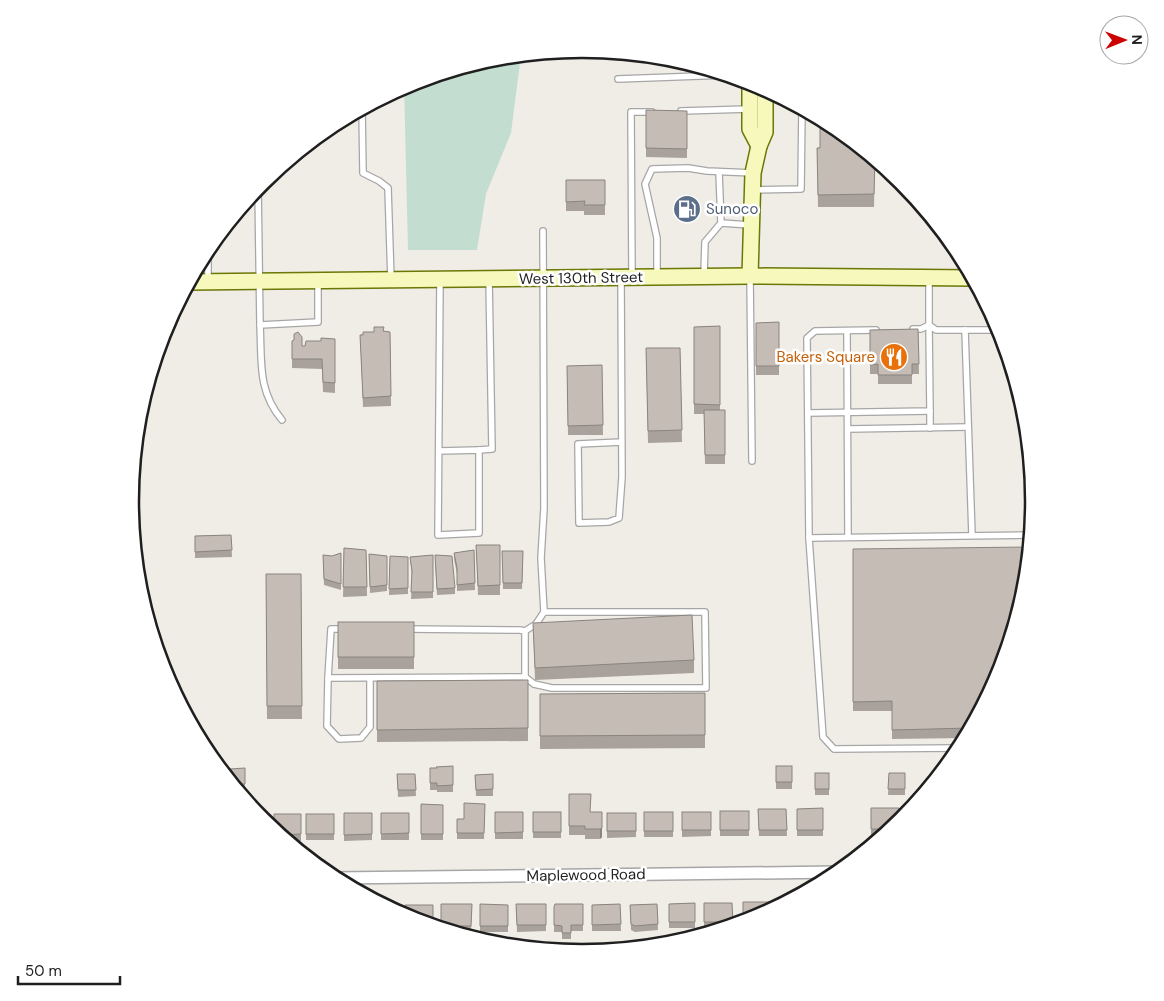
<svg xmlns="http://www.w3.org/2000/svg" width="1164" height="1001" font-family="'DM Sans',sans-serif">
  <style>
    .wetland { fill: #c3ded1 }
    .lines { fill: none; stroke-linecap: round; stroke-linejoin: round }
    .service-casing { stroke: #a6a6a6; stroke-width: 8 }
    .minor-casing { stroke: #a6a6a6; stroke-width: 14 }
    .secondary-casing { stroke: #6b7706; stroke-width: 18 }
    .service { stroke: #fff; stroke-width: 5.5 }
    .minor { stroke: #fff; stroke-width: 11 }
    .secondary { stroke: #f6f9bb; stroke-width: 15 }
    .wall { fill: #a9a29c }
    .shaded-wall { fill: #8a847f }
    .building { fill: #c5bcb5; stroke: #8a847f }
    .labels { text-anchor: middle; stroke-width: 5; stroke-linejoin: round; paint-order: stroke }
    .service-label { font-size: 15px; fill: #4e5e75; stroke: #fff; text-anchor: start }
    .street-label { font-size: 15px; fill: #1f1f1f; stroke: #fff }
    .food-label { font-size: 15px; fill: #c56008; stroke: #fff; text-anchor: end }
    .rim { fill: none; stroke: #1f1f1f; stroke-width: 2.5 }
  </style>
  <rect width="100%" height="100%" fill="#f0ede6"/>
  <polygon class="wetland" points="521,55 511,133 486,194 477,250 408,250 404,86 494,57"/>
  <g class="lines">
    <g class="service-casing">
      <g id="service">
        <polyline points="618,79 727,75"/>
        <polyline points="362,108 363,173 379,181 388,188 391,280"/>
        <polyline points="681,111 749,109"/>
        <polyline points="719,172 721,223 750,225"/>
        <polyline points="258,187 260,325 318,322 318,282"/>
        <polyline points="754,190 801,189 802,108"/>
        <polyline points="208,248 208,280"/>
        <polyline points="632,275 631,112 652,112"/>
        <polyline points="657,275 657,238 645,184 652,169 688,168 707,171 753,173"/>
        <polyline points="704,275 705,242 721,223"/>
        <polyline points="750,276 752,461"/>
        <polyline points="621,278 622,477 619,518 609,522 579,523 578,444 622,442"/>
        <path d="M260,325C262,361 257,390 282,420"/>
        <polyline points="913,329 921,329 929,325 929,279"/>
        <polyline points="876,330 815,331 807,338 809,538 1030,535"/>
        <polyline points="965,330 972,535"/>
        <polyline points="847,331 848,537"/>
        <polyline points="930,411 930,428"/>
        <polyline points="808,413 930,411 929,325 936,330 1000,330"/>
        <polyline points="848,429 968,427"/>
        <polyline points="479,450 492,449 489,279"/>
        <polyline points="439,451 479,450 479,533 438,535 440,280"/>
        <polyline points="809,538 823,737 834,749 959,748"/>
        <polyline points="345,629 331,629 328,678 525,677 534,684 552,688 706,688 705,612 544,612 541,558 544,508 543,231"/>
        <polyline points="407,629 520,630 525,631 536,624 544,612"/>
        <polyline points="525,631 525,677"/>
        <polyline points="328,678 327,726 339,739 361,738 370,727 370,678"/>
      </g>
    </g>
    <g class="minor-casing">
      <polyline id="minor" points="334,878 837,872"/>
    </g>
    <g class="secondary-casing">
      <g id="secondary">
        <polyline points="750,82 750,129 759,146"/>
        <polyline points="750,276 753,173 759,146 765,132 765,88"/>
        <polyline points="189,282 750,276 973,278"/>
      </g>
    </g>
    <use href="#service" class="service"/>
    <use href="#minor" class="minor"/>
    <use href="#secondary" class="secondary"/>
  </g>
  <g class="wall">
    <polygon points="646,110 687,111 687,158 646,157"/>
    <polygon points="854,144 875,159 874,207 818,207 817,148"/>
    <polygon points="566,180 605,180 605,215 584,215 584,211 566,211"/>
    <polygon points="779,322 779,375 756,375 756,323"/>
    <polygon points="720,326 720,410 725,410 725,464 705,464 704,414 694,414 694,327"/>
    <polygon points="918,329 919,374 912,374 912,384 878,384 878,374 870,374 870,330"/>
    <polygon points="384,331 390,332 391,406 363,407 360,335 374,332"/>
    <polygon points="335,339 335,393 323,392 322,369 292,368 292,341 302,346 305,346 321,341"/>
    <polygon points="646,348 680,348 682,442 648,443"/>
    <polygon points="602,365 603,435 568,435 567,366"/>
    <polygon points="231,535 232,557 195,558 195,536"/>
    <polygon points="476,545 500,545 500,595 478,595"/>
    <polygon points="344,548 366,550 367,596 343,597"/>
    <polygon points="853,549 999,674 965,738 892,739 892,711 853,711"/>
    <polygon points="474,550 475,590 457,591 457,574 454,559 454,553"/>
    <polygon points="502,551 523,551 522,589 503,589"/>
    <polygon points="341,553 341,590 324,585 323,555 332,556"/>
    <polygon points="369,554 387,556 387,591 370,593"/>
    <polygon points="433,555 433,598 411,599 412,576 410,557"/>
    <polygon points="390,556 408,557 408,594 389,595"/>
    <polygon points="435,562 455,588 455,594 437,595"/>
    <polygon points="266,574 301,574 302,719 267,719"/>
    <rect x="338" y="622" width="76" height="47"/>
    <polygon points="533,623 694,660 694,673 535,680"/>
    <polygon points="528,680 528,741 377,742 377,681"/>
    <polygon points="705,693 705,748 540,749 540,694"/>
    <polygon points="453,766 453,792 437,792 437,790 430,790 430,768 436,768 436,767"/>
    <rect x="776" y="766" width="16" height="23"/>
    <polygon points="245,768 245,790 238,791 230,780"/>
    <rect x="815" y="773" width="14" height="22"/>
    <polygon points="889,773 905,773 905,795 888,795"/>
    <polygon points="397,774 415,774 416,796 398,797"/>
    <polygon points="493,774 493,796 476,796 475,775"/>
    <polygon points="569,794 591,812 602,812 602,837 600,839 585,839 585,835 569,835"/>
    <polygon points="421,804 443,805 443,840 421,840"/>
    <polygon points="485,804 484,839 457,839 457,819 464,819"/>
    <polygon points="823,808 823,836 797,836 797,809"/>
    <polygon points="871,808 900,821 883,835 871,836"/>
    <polygon points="758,809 786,809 787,836 759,836"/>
    <rect x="720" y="811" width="29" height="25"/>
    <rect x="495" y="812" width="28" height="27"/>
    <rect x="533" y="812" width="28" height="26"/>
    <rect x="644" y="812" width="29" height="25"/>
    <polygon points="682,812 711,812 711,836 682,837"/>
    <polygon points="344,813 372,813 372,840 344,841"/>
    <rect x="381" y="813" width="28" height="27"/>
    <polygon points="607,813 636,813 636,837 607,838"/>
    <polygon points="301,814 301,841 288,841 274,829"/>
    <rect x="306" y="814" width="28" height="26"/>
    <polygon points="695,903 695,928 669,928 669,904"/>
    <polygon points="704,903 732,903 733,925 721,928 704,928"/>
    <polygon points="441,904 472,904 471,933 461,933 461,934 441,928"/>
    <polygon points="480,904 508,905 508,932 480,932"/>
    <polygon points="516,904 546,904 546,931 517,932"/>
    <polygon points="583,904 583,931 571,931 571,939 562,939 562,932 554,932 554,907"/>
    <polygon points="620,904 621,931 592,931 592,905"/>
    <polygon points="657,904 658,930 635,932 631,930 630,905"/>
  </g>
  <polygon class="shaded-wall" points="602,812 602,837 600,839 600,829"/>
  <g class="building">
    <polygon points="646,110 687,111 687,149 646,148"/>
    <polygon points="820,118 833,125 854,143 854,144 856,144 875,159 874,194 818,195 817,148 820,148"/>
    <polygon points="566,180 605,180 605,205 584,205 585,201 566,202"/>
    <polygon points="779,322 779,366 756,366 756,323"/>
    <polygon points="720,326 720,405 694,404 694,327"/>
    <polygon points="374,327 384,327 383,331 390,332 391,396 363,398 360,335 363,335 363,332 374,332"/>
    <polygon points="918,329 919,364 912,364 912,375 878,375 878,364 870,365 870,330"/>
    <polygon points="298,332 302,337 302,346 305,346 306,341 321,341 321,338 335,339 335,383 323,382 322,359 292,359 292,341 294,340 294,334"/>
    <polygon points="646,348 680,348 682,430 648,431"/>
    <polygon points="602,365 603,425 568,426 567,366"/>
    <polygon points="704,410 725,410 725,455 705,455"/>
    <polygon points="231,535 232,550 195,552 195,536"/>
    <polygon points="476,545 500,545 500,585 478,586"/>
    <polygon points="1029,547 1025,589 999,674 970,728 892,730 892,701 853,702 853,549"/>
    <polygon points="344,548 366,550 367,587 343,587"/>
    <polygon points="474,550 475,583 457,585 457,568 454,553"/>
    <polygon points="502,551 523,551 522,583 503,583"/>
    <polygon points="341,553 341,584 324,579 323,555 332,556"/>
    <polygon points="369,554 387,556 387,585 370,587"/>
    <polygon points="433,555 433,592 411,592 412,571 410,557"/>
    <polygon points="435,555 452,556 455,588 437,589"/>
    <polygon points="390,556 408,557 408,588 389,589"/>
    <polygon points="266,574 301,574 302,706 267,706"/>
    <polygon points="692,615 694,660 535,668 533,623"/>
    <rect x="338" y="622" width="76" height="35"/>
    <polygon points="528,680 528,728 377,730 377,681"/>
    <polygon points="705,693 705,735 540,736 540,694"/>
    <polygon points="453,766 453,785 437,786 437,783 430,783 430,768 437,768 436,767"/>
    <rect x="776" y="766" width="16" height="16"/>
    <polygon points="245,768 245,784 233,784 230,780 230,769"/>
    <rect x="815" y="773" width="14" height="16"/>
    <polygon points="889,773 905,773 905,789 888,789"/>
    <polygon points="397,774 415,774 416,790 398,790"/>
    <polygon points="493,774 493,789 476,790 475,775"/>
    <polygon points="569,794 591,794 590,812 602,812 602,828 600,829 585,829 585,826 569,826"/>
    <polygon points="464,803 485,804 484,833 457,833 457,819 464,819"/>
    <polygon points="421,804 443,805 443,834 421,834"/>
    <polygon points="823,808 823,830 797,830 797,809"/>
    <polygon points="871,808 899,808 900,821 890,829 871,829"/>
    <polygon points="758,809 786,809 787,830 759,830"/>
    <rect x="720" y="811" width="29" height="19"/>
    <polygon points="495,812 523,812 523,832 495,833"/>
    <rect x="533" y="812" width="28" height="20"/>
    <rect x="644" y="812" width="29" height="19"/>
    <rect x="682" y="812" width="29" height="18"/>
    <polygon points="344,813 372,813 372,834 344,835"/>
    <polygon points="381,813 409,813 409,833 381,834"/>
    <rect x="607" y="813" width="29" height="18"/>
    <polygon points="274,814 301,814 301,834 280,835 274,829"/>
    <rect x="306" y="814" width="28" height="20"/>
    <polygon points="743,902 771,902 771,909 755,918 743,922"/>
    <polygon points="695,903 695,922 669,922 669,904"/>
    <polygon points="704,903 732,903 733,922 704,922"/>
    <polygon points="441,904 472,904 471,926 461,926 461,934 448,930 448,926 441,926"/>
    <polygon points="480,904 508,905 508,926 480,926"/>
    <polygon points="516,904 546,904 546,925 517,925"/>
    <polygon points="555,904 583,904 583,925 571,925 571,933 562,933 562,926 554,925 554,907"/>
    <polygon points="620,904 621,924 592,925 592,905"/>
    <polygon points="657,904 658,924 635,926 631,924 630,905"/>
    <polygon points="405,905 433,905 433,925 409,918 405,916"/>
    <polygon points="387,906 396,906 396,911"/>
  </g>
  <defs>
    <g id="fuel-disc" transform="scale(1.4375)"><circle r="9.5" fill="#5c6f8a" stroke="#fff"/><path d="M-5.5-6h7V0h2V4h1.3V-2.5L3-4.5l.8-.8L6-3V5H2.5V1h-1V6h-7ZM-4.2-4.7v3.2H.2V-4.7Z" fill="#fff"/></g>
    <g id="restaurant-disc" transform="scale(1.4375)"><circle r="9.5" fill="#e8710a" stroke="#fff"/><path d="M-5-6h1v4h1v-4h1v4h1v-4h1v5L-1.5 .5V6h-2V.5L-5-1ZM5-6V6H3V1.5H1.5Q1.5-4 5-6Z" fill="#fff"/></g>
  </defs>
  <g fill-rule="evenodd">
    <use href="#fuel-disc" x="687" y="209"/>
    <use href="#restaurant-disc" x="894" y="357"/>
  </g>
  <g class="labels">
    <g class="service-label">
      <text x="706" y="214">Sunoco</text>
    </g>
    <g class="street-label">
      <text transform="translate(581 278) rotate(-1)" y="5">West 130th Street</text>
      <text transform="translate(586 875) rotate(-1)" y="5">Maplewood Road</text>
    </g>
    <g class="food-label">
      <text x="875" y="362">Bakers Square</text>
    </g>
  </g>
  <path d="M0 0H1164V1001H0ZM139 501a443 443 0 1 1 886 0a443 443 0 1 1-886 0Z" fill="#fff" fill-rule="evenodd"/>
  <path class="rim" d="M139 501a443 443 0 1 1 886 0a443 443 0 1 1-886 0Z"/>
  <g transform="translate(1124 40) rotate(89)"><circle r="24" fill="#ffffff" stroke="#a5a5a5"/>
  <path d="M0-4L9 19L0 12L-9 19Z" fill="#cc0303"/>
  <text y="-8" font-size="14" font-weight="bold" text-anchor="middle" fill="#1f1f1f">N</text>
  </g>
  <path d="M18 976v8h102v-8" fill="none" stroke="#1f1f1f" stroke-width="2.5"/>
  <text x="25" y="976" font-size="15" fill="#1f1f1f" stroke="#ffffff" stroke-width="4" paint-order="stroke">50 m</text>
</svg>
